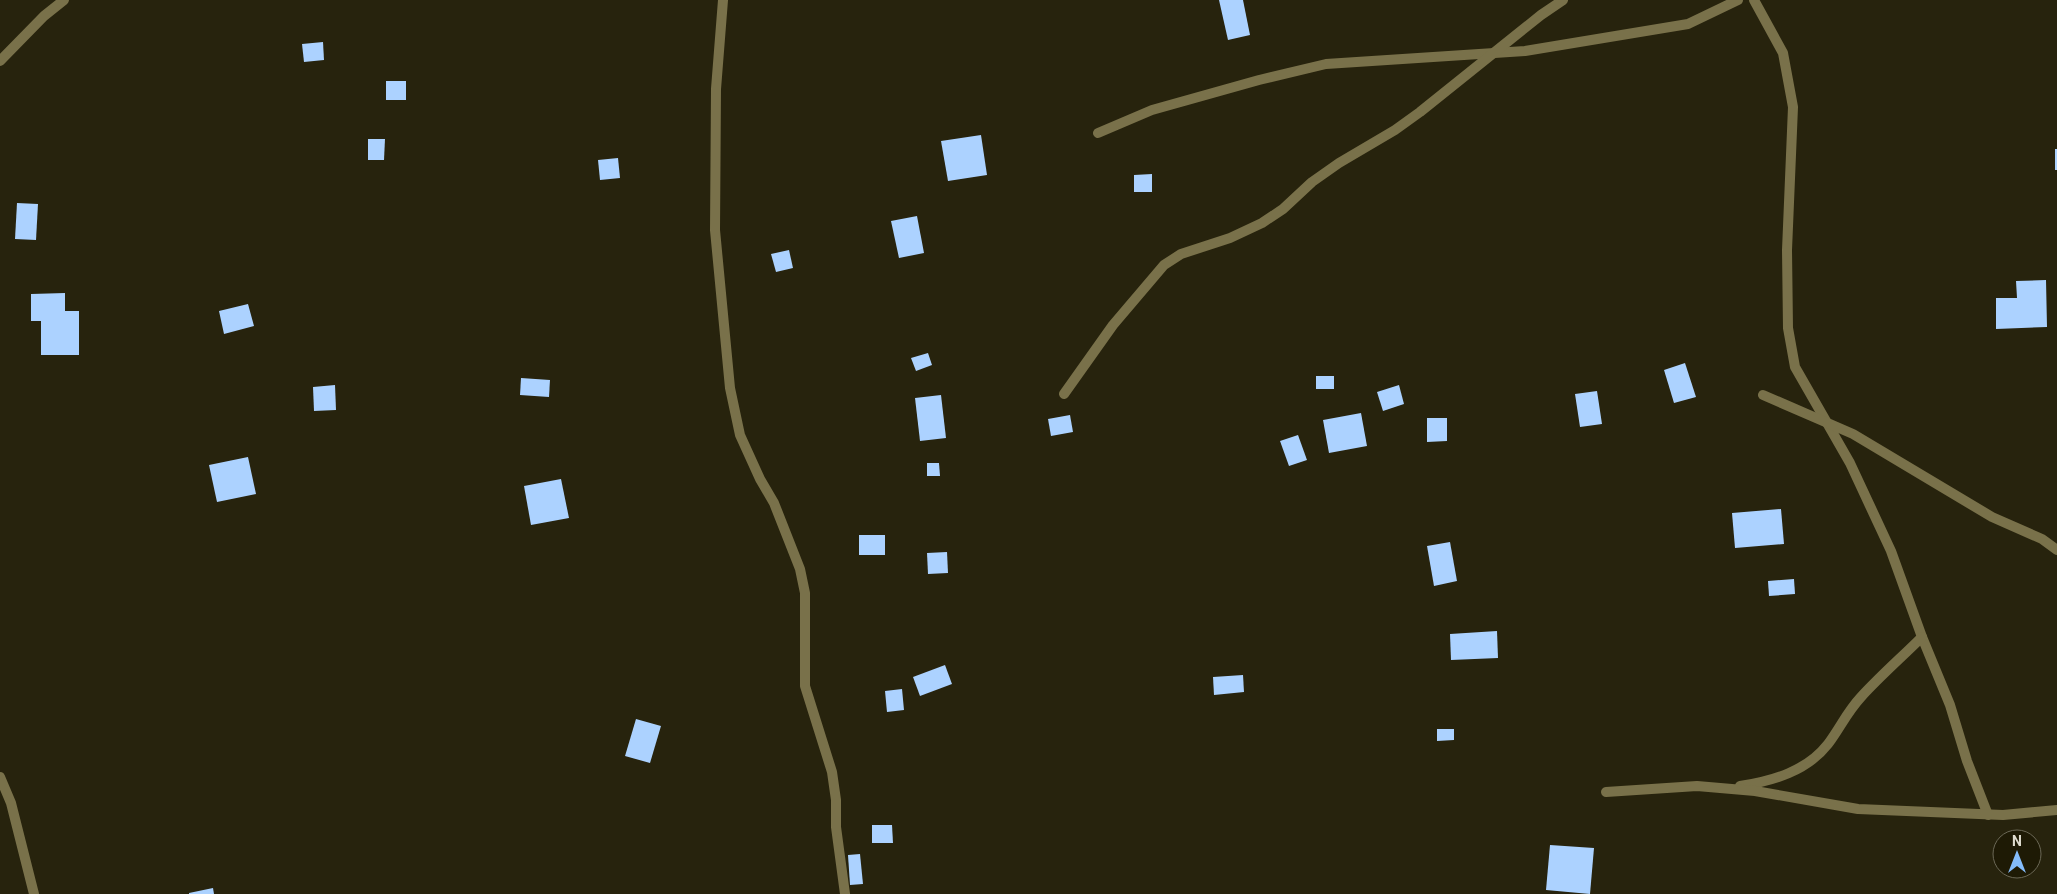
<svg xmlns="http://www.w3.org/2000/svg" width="2057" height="894" font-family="Roboto,sans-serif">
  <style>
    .building { fill: #acd2ff }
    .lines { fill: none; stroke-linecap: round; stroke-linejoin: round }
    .minor { stroke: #79714a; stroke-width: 10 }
  </style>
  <rect width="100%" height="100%" fill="#27230d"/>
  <g class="building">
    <polygon points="1219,0 1243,0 1250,35 1228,40"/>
    <polygon points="323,42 324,60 304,62 302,44"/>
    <rect x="386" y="81" width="20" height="19"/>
    <polygon points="981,135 987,175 948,181 941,141"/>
    <polygon points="368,139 385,139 384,160 368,160"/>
    <rect x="2055" y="149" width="2" height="21"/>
    <polygon points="618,158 620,178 600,180 598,160"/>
    <polygon points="1152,174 1152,192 1134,192 1134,175"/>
    <polygon points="17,203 38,204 36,240 15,239"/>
    <polygon points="917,216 924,253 899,258 891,221"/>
    <polygon points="789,250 793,268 776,272 771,254"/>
    <polygon points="2046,280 2047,327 1996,329 1996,298 2017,298 2016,281"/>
    <polygon points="65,293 65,311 79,311 79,355 41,355 41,321 31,321 31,294"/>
    <polygon points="248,304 254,326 224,334 219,311"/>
    <polygon points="928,353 932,365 916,371 911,358"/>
    <polygon points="1685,363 1696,397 1674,403 1664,370"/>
    <rect x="1316" y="376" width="18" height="13"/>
    <polygon points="521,378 550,380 549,397 520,395"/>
    <polygon points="335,385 336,410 314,411 313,387"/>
    <polygon points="1399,385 1404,404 1383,411 1377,392"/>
    <polygon points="1597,391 1602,424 1580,427 1575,394"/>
    <polygon points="941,395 946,438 920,441 915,398"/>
    <polygon points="1361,413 1367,446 1329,453 1323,420"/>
    <polygon points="1070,415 1073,432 1051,436 1048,419"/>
    <polygon points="1427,418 1447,418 1447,441 1427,442"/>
    <polygon points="1298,435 1307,460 1289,466 1280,441"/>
    <polygon points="248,457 256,494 217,502 209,465"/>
    <polygon points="927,463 939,463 940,476 927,476"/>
    <polygon points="561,479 569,518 531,525 524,486"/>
    <polygon points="1781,509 1784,544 1735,548 1732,513"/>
    <rect x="859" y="535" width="26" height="20"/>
    <polygon points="1450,542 1457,581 1434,586 1427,546"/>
    <polygon points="947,552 948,573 928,574 927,553"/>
    <polygon points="1794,579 1795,594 1769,596 1768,581"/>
    <polygon points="1497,631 1498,658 1451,660 1450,634"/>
    <polygon points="945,665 952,684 920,696 913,677"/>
    <polygon points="1243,675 1244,692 1214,695 1213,677"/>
    <polygon points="902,689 904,710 887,712 885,691"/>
    <polygon points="636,719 661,726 650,763 625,756"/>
    <polygon points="1437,729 1454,729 1454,740 1437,741"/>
    <polygon points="872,825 892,825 893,843 872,843"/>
    <polygon points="1550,845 1594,848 1590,894 1546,890"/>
    <polygon points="860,854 863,884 850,885 848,855"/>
    <polygon points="213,888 214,894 189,894 189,893"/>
  </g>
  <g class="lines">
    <g class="minor">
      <polyline points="723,0 716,89 715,230 730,388 740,435 760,479 774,503 800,569 805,593 805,686 832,772 836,800 836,827 845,894"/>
      <polyline points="1754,0 1783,53 1793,107 1787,250 1788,328 1795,367 1850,463 1891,551 1922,637 1950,705 1967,761 1988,815"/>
      <polyline points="0,61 44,16 64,0"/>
      <polyline points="1098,133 1152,110 1259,80 1326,64 1525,51 1688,24 1738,0"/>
      <polyline points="1064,394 1113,325 1164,265 1181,254 1230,238 1262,223 1283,209 1312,182 1339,163 1395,130 1420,112 1541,15 1563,0"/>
      <polyline points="1763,395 1853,434 1992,517 2042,539 2057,550"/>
      <polyline points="0,777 11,803 34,894"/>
      <path d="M1740,786C1773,781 1807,771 1828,744C1840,728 1847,712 1861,697C1880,676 1902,657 1922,637"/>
      <polyline points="1606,792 1697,786 1755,791 1858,809 2003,815 2057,810"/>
    </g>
  </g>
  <g transform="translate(2017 854)"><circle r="24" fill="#1e1a05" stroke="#6b6856"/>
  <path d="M0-4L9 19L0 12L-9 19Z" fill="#84bcfb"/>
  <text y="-8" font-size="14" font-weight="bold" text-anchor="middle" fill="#dfdccf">N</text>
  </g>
</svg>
